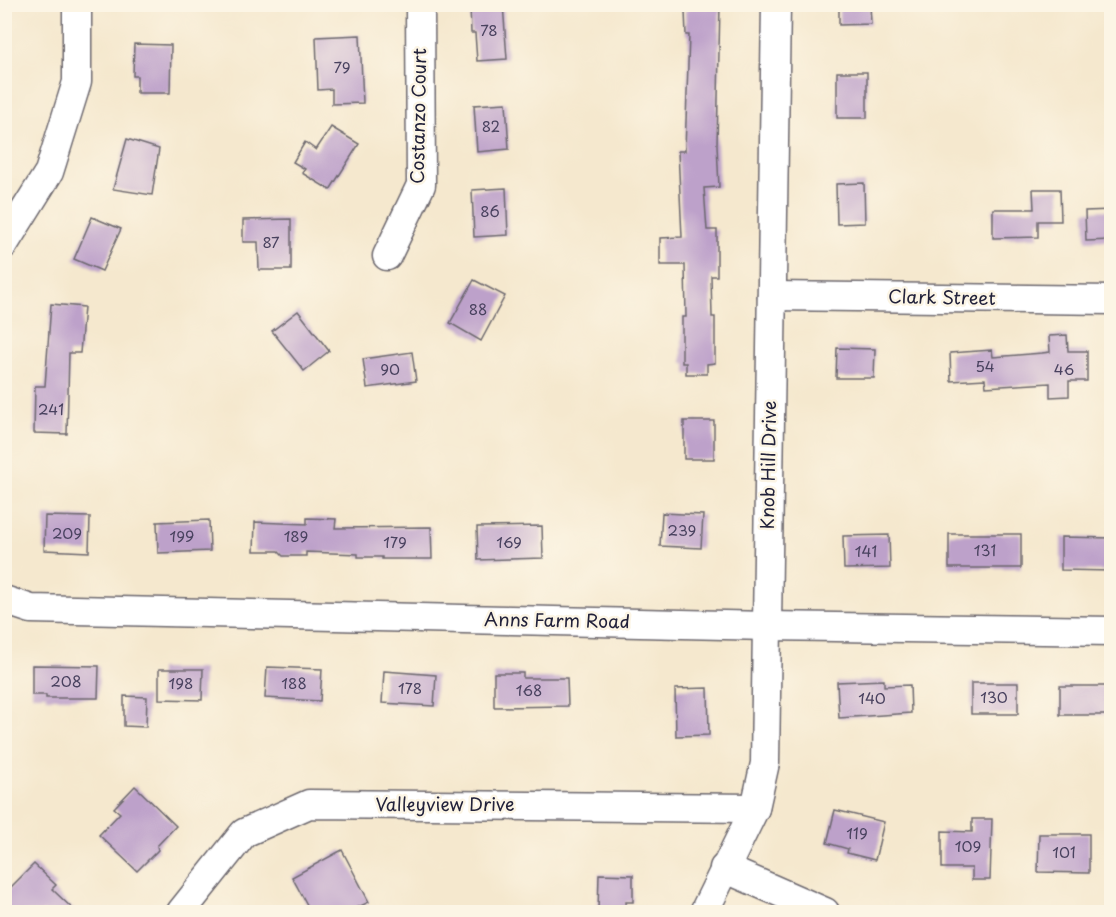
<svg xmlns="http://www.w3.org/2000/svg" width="1116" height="917" font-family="'Playpen Sans',sans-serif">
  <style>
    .building { fill: #bda1ca }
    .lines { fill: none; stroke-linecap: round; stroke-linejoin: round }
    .minor-casing { stroke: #6c676e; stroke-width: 31 }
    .minor { stroke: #fff; stroke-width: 28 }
    .labels { text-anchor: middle; stroke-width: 5; stroke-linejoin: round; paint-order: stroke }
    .number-label { font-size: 15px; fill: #49425f }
    .street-label { font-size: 18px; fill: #22223b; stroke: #fcf5e5 }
  </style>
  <rect width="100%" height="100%" fill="#fcf5e5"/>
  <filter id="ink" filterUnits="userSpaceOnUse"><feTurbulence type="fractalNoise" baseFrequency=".0167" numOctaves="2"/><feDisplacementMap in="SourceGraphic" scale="12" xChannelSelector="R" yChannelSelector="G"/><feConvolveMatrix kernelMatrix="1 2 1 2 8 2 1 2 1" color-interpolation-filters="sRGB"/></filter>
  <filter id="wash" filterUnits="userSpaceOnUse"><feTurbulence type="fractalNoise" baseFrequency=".008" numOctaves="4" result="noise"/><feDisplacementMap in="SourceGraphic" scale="24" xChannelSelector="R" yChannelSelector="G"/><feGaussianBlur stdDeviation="1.35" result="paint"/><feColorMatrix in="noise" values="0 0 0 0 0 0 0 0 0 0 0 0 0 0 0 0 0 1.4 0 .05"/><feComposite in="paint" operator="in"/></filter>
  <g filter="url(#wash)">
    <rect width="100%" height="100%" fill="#f5e8ce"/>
    <g id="blocks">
      <g class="building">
        <polygon points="503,4 507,59 477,61 475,33 471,33 470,6"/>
        <polygon points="695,4 720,4 717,145 719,187 704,188 707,230 717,230 717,276 711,276 712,317 715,317 715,363 707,364 707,374 686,374 686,363 682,363 682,317 686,317 685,265 660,265 660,238 682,237 678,151 685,151 689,35 686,35 685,11"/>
        <polygon points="839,4 870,4 871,24 839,25"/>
        <polygon points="360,35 363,103 332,104 332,89 318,90 316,37"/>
        <polygon points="134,44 171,45 170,93 137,93 137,76 133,76"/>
        <rect x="837" y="72" width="30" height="46"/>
        <polygon points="506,103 509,149 477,152 474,105"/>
        <polygon points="331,127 359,144 330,190 302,173 305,169 293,162 305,142 316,150"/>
        <polygon points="127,139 159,149 152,195 113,189"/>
        <polygon points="864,183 865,223 837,224 836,184"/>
        <polygon points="506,188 508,235 474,237 472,190"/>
        <polygon points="1033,189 1060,189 1061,221 1038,221 1038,237 993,238 993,209 1034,209"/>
        <polygon points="1112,210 1112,240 1086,241 1085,211"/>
        <polygon points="92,217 121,229 102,271 74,259"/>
        <polygon points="291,219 291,270 259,270 258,242 243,242 243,220"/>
        <polygon points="474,280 505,296 481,341 450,323"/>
        <polygon points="51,304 84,307 80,353 69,353 67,434 34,433 35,386 45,386"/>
        <polygon points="298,311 329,351 304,371 272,331"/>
        <polygon points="1067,335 1068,351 1087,351 1087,381 1069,381 1069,396 1050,397 1050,383 986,387 985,379 951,381 950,353 992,350 993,357 1042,353 1050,352 1049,336"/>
        <polygon points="837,348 875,349 874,378 836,378"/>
        <polygon points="412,352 416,381 367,388 363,359"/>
        <rect x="684" y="421" width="30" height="38"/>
        <polygon points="662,513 703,515 701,548 660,546"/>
        <polygon points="45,516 90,517 89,552 44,550"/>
        <polygon points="307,518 336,519 335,528 431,527 432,559 382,559 382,557 358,557 358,554 306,552 306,556 283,556 278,551 254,551 255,522 307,524"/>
        <polygon points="209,520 210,551 158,553 157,522"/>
        <polygon points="542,526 543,558 478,560 477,527"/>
        <rect x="949" y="534" width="72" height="34"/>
        <polygon points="889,535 890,568 844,569 843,536"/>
        <polygon points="1061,537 1112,538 1112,571 1061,570"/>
        <polygon points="32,665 99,666 98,698 46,698 46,695 32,695"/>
        <polygon points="267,667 322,669 320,701 265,698"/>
        <polygon points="159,669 203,669 202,700 159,699"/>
        <polygon points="384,671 436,675 434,706 382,703"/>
        <polygon points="494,673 523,673 523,678 567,678 568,706 494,707"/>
        <polygon points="884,680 884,686 910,685 911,713 839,718 837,682"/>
        <rect x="971" y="683" width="47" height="31"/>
        <rect x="1060" y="686" width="52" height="29"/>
        <polygon points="708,688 709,735 676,736 675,689"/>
        <polygon points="124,696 147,697 146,727 124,726"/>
        <polygon points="135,786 176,826 157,846 158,850 137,871 99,835 120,813 114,808"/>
        <polygon points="835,810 884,822 875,860 847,853 848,849 827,843"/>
        <polygon points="972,819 992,819 990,880 972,880 972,868 942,868 942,831 972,832"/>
        <polygon points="1039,834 1089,834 1089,873 1038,872"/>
        <polygon points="342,850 369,902 348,912 311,912 292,877"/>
        <polygon points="34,864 56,885 52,889 76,912 4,912 4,894"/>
        <polygon points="599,874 633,875 633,902 626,902 626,912 598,912"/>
      </g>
    </g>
  </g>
  <g filter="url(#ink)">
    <use href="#blocks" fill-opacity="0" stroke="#6c676e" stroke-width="1.5"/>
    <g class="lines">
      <g class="minor-casing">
        <g id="minor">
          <polyline points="4,244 49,172 77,82 77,4"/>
          <polyline points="387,256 421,185 420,4"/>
          <polyline points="772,296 1112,300"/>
          <polyline points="4,600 31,609 767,626 1112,631"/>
          <polyline points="724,868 825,912"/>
          <polyline points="181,912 244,833 309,804 755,808"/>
          <polyline points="704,912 755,808 765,763 776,4"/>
        </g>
      </g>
      <use href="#minor" class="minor"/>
    </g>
  </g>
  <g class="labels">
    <g class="number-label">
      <text x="489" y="36">78</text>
      <text x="342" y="73">79</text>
      <text x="491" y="132">82</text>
      <text x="490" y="217">86</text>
      <text x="271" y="248">87</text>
      <text x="478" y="315">88</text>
      <text x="985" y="372">54</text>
      <text x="390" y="375">90</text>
      <text x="1064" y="375">46</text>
      <text x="51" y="415">241</text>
      <text x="682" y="536">239</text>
      <text x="67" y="539">209</text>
      <text x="182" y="542">199</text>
      <text x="296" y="542">189</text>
      <text x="395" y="548">179</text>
      <text x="509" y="548">169</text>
      <text x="985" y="556">131</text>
      <text x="866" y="557">141</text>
      <text x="66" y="687">208</text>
      <text x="181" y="689">198</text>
      <text x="294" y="689">188</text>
      <text x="410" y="694">178</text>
      <text x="529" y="696">168</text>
      <text x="994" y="703">130</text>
      <text x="872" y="704">140</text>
      <text x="857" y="839">119</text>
      <text x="968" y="852">109</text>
      <text x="1064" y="858">101</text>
    </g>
    <g class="street-label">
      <text transform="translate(419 116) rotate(-89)" y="6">Costanzo Court</text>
      <text transform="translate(942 298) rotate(1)" y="6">Clark Street</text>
      <text transform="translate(769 465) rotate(-89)" y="6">Knob Hill Drive</text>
      <text transform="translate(557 621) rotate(1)" y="6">Anns Farm Road</text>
      <text x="445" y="811">Valleyview Drive</text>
    </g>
  </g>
  <rect width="1116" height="917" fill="none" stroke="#fcf5e5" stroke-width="24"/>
</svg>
